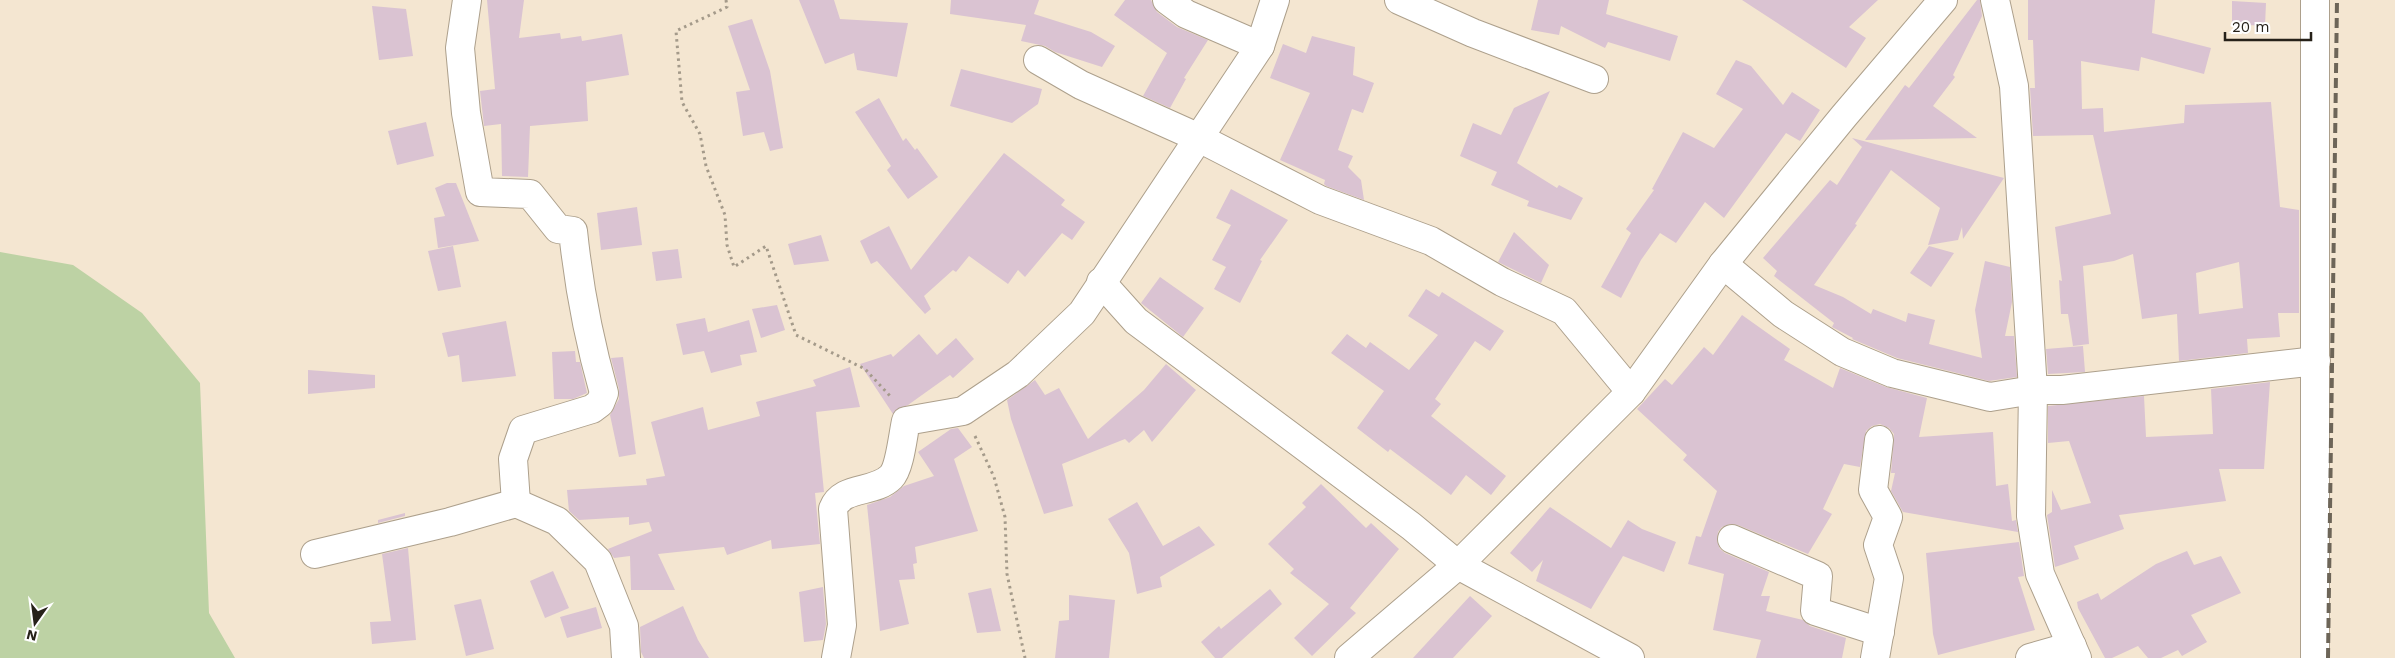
<svg xmlns="http://www.w3.org/2000/svg" width="2395" height="658" font-family="'Work Sans',sans-serif">
  <style>
    .green { fill: #bdd2a4 }
    .building { fill: #dac3d2; fill-rule: evenodd }
    .lines { fill: none; stroke-linecap: round; stroke-linejoin: round }
    .minor-casing { stroke: #ada08c; stroke-width: 30 }
    .path { stroke: #a49a8a; stroke-width: 3; stroke-dasharray: 2.5 4; stroke-linecap: butt }
    .minor { stroke: #fff; stroke-width: 28 }
    .rail { stroke: #6d6558; stroke-width: 4; stroke-dasharray: 10 5; stroke-linecap: butt }
  </style>
  <rect width="100%" height="100%" fill="#f4e6d1"/>
  <polygon class="green" points="0,252 73,265 142,313 200,383 209,613 235,658 0,658"/>
  <g class="building">
    <polygon points="487,0 524,0 519,38 560,33 561,39 581,36 582,41 622,34 629,75 586,82 588,121 530,126 528,177 502,176 501,124 484,126 480,91 495,89"/>
    <polygon points="799,0 834,0 840,19 908,23 897,77 857,70 854,53 825,64"/>
    <polygon points="951,0 1039,0 1034,14 1091,32 1115,46 1102,67 1055,52 1045,46 1021,41 1026,25 950,14"/>
    <polygon points="1125,0 1151,0 1157,12 1177,27 1208,40 1184,78 1186,79 1170,108 1143,96 1167,53 1114,15"/>
    <polygon points="1538,0 1609,0 1606,14 1678,36 1670,61 1608,42 1605,48 1561,26 1559,35 1531,30"/>
    <polygon points="1742,0 1878,0 1849,27 1866,38 1846,68"/>
    <polygon points="1977,0 1980,0 1982,16 1953,75 1955,77 1933,106 1977,138 1865,140 1905,85 1909,88"/>
    <path d="M2028,0H2155L2152,33L2211,48L2204,74L2141,57L2139,71L2081,61L2082,109L2103,108L2104,132L2184,123L2185,105L2271,102L2280,207L2299,210V313H2278L2280,337L2247,339L2248,353L2179,361L2177,314L2142,319L2133,254L2114,261L2083,266L2089,344L2073,346L2068,314H2061L2059,280L2062,281L2055,227L2111,214L2093,135L2033,136L2030,88H2035L2033,40H2028ZM2239,262L2243,308L2199,314L2196,273Z"/>
    <polygon points="2232,1 2266,3 2265,26 2232,24"/>
    <polygon points="372,6 406,9 413,56 379,60"/>
    <polygon points="752,19 770,71 783,148 770,151 764,132 743,136 736,92 750,90 728,26"/>
    <polygon points="1312,36 1355,47 1353,75 1374,83 1363,113 1352,109 1338,150 1353,156 1348,167 1361,180 1364,200 1326,186 1324,184 1325,180 1280,160 1310,93 1270,78 1283,44 1306,53"/>
    <polygon points="1736,60 1751,66 1783,105 1792,92 1820,110 1800,141 1786,133 1724,218 1705,202 1676,243 1660,233 1641,260 1621,298 1601,287 1631,233 1626,229 1654,190 1652,189 1683,132 1714,148 1743,109 1716,94"/>
    <polygon points="961,69 1042,89 1038,104 1012,123 950,106"/>
    <polygon points="1550,91 1517,163 1557,188 1559,185 1583,198 1571,220 1527,206 1529,201 1491,185 1497,172 1460,156 1473,123 1501,135 1514,108"/>
    <polygon points="879,98 903,141 906,138 915,150 917,148 938,177 908,199 887,170 891,166 855,112"/>
    <polygon points="426,122 434,156 397,165 388,131"/>
    <polygon points="1852,138 2004,178 1963,239 1962,227 1958,240 1928,245 1940,208 1891,170 1855,224 1857,225 1814,285 1843,297 1871,314 1873,309 1906,322 1908,313 1935,320 1929,344 1982,358 1975,310 1985,261 2010,267 2012,302 2005,336 2014,336 2017,377 1989,381 1897,358 1852,339 1853,338 1832,327 1834,323 1774,276 1777,271 1763,258 1830,180 1837,185 1862,147"/>
    <polygon points="1004,153 1065,200 1061,205 1085,222 1072,240 1062,233 1025,277 1018,270 1008,284 969,256 956,272 953,270 924,296 931,309 925,314 877,261 871,264 860,241 889,226 911,270"/>
    <polygon points="447,183 456,183 479,241 438,248 434,218 445,216 435,188"/>
    <polygon points="1231,189 1288,220 1260,260 1262,261 1240,303 1214,289 1226,267 1212,260 1231,225 1216,218"/>
    <polygon points="637,207 642,245 601,250 597,213"/>
    <polygon points="1514,232 1549,265 1541,283 1498,262"/>
    <polygon points="821,235 829,261 794,265 788,244"/>
    <polygon points="453,246 461,287 438,291 428,251"/>
    <polygon points="1929,246 1954,253 1931,287 1910,273"/>
    <polygon points="678,249 682,278 656,281 652,252"/>
    <polygon points="1160,277 1204,308 1183,337 1141,303"/>
    <polygon points="1426,289 1439,297 1442,292 1504,331 1490,351 1475,341 1435,399 1441,404 1431,416 1506,476 1491,495 1466,475 1451,495 1390,449 1388,452 1357,428 1384,391 1331,353 1347,334 1366,348 1370,342 1409,370 1438,335 1408,316"/>
    <polygon points="777,305 785,330 761,338 752,309"/>
    <polygon points="1742,315 1790,349 1784,360 1833,388 1840,368 1886,387 1927,398 1919,437 1993,432 1996,486 2008,484 2012,521 2016,520 2018,532 1903,512 1891,491 1895,473 1891,473 1894,434 1889,428 1880,424 1872,426 1866,431 1860,467 1844,464 1823,509 1832,514 1808,554 1738,525 1730,524 1722,527 1718,532 1717,541 1720,549 1725,553 1769,572 1761,596 1770,596 1766,611 1803,620 1810,626 1846,638 1842,658 1756,658 1761,640 1713,630 1724,574 1688,564 1696,536 1701,537 1717,491 1683,460 1687,455 1637,409 1665,379 1672,385 1704,347 1713,355"/>
    <polygon points="705,318 708,332 749,320 757,352 740,355 742,365 711,373 704,351 683,355 676,324"/>
    <polygon points="506,321 516,376 462,382 459,355 448,357 442,333"/>
    <polygon points="919,334 937,355 956,338 974,359 953,378 950,375 908,405 896,410 893,414 860,364 891,354 893,357"/>
    <polygon points="2083,346 2085,372 2048,374 2046,349"/>
    <polygon points="575,351 576,362 580,362 587,393 573,399 554,399 552,352"/>
    <polygon points="623,357 636,454 619,457 610,415 619,399 619,389 611,358"/>
    <polygon points="1166,364 1196,390 1152,442 1144,430 1129,443 1125,439 1062,464 1073,506 1044,514 1011,419 1007,400 1035,380 1045,395 1059,388 1088,439 1144,390"/>
    <polygon points="850,367 860,407 816,412 824,492 815,493 820,544 772,549 771,540 727,555 724,547 658,554 675,590 631,590 630,556 614,558 608,549 652,531 649,522 629,525 629,517 579,520 569,511 567,490 647,485 646,479 665,476 651,422 703,407 708,430 760,416 756,402 816,386 813,380"/>
    <polygon points="308,370 375,375 375,388 308,394"/>
    <polygon points="2270,382 2264,469 2219,469 2226,501 2119,515 2124,529 2074,546 2079,559 2055,567 2047,515 2052,512 2052,490 2061,510 2091,503 2069,441 2048,443 2048,406 2144,396 2146,437 2213,434 2211,389"/>
    <polygon points="958,428 972,447 954,459 978,531 915,547 917,563 913,564 915,579 899,580 909,624 880,631 867,505 890,497 904,486 934,476 918,452 951,429"/>
    <polygon points="1321,484 1366,528 1371,523 1399,549 1350,608 1356,613 1312,656 1294,638 1329,604 1290,573 1294,569 1268,544 1306,507 1302,503"/>
    <polygon points="1137,502 1163,546 1199,526 1215,545 1160,577 1162,587 1137,594 1129,553 1108,519"/>
    <polygon points="1550,507 1611,548 1628,520 1642,529 1676,542 1664,572 1623,556 1591,609 1536,581 1543,560 1532,572 1510,553"/>
    <polygon points="405,513 405,516 378,523 378,520"/>
    <polygon points="2019,542 2024,576 2018,577 2035,630 1938,655 1933,634 1926,553"/>
    <polygon points="408,548 416,640 372,644 370,622 391,621 382,554"/>
    <polygon points="2187,551 2194,565 2221,556 2241,593 2191,615 2207,642 2182,656 2178,650 2161,658 2148,658 2138,646 2112,658 2105,658 2078,608 2077,602 2098,593 2101,600 2156,564"/>
    <polygon points="553,571 569,608 545,618 530,581"/>
    <polygon points="823,587 826,624 823,640 804,642 799,592"/>
    <polygon points="991,588 1001,631 977,633 968,593"/>
    <polygon points="1270,589 1282,604 1222,658 1215,658 1201,642 1219,626 1221,629"/>
    <polygon points="1069,595 1115,600 1109,658 1055,658 1059,621 1069,620"/>
    <polygon points="1470,596 1492,616 1453,658 1413,658"/>
    <polygon points="481,599 494,649 466,656 454,605"/>
    <polygon points="683,606 698,640 709,658 644,658 641,652 640,627"/>
    <polygon points="596,607 602,628 567,638 560,617"/>
  </g>
  <g class="lines">
    <g class="minor-casing">
      <g id="minor">
        <polyline points="1167,0 1186,14 1260,46"/>
        <polyline points="1399,0 1473,33 1594,79"/>
        <polyline points="1995,0 2014,86 2033,390 2031,516 2040,574 2077,658"/>
        <polyline points="2315,0 2315,658"/>
        <polyline points="1038,60 1081,85 1197,137 1320,200 1431,241 1502,282 1564,311 1631,392"/>
        <polyline points="1723,264 1783,314 1842,352 1892,373 1990,397 2033,390 2062,390 2316,361"/>
        <polyline points="1101,282 1136,321 1411,526 1458,565 1630,658"/>
        <polyline points="516,503 557,521 598,561 624,626 626,658"/>
        <polyline points="1732,539 1818,576 1815,611 1880,632"/>
        <path d="M315,554L450,522L516,503L513,459L523,430L592,409L600,403L604,393C588,337 579,289 573,231L558,229L530,194L480,192L466,113L460,48L467,0"/>
        <path d="M836,658L842,625L833,509C842,485 874,494 891,477C900,468 903,434 906,421L963,411L1018,374L1082,313L1260,46L1275,0"/>
        <polyline points="1349,658 1458,565 1631,392 1723,264 1844,116 1943,0"/>
        <polyline points="1875,658 1889,578 1878,545 1888,517 1873,490 1879,440"/>
        <polyline points="2030,658 2072,646"/>
      </g>
    </g>
    <g class="path">
      <polyline points="726,0 727,7 676,31 682,102 700,134 706,166 725,215 727,245 734,267 766,246 796,335 865,369 891,397"/>
      <polyline points="975,436 994,477 1005,517 1007,574 1025,658"/>
    </g>
    <use href="#minor" class="minor"/>
    <polyline class="rail" points="2328,658 2337,0"/>
  </g>
  <g transform="translate(35 623) rotate(194)" stroke="#ffffff" stroke-width="4" paint-order="stroke">
  <path d="M0-4L9 19L0 12L-9 19Z" fill="#262119"/>
  <text y="-8" font-size="14" font-weight="bold" text-anchor="middle" fill="#262119">N</text>
  </g>
  <path d="M2225 32v8h86v-8" fill="none" stroke="#262119" stroke-width="2.5"/>
  <text x="2232" y="32" font-size="15" fill="#262119" stroke="#ffffff" stroke-width="4" paint-order="stroke">20 m</text>
</svg>
